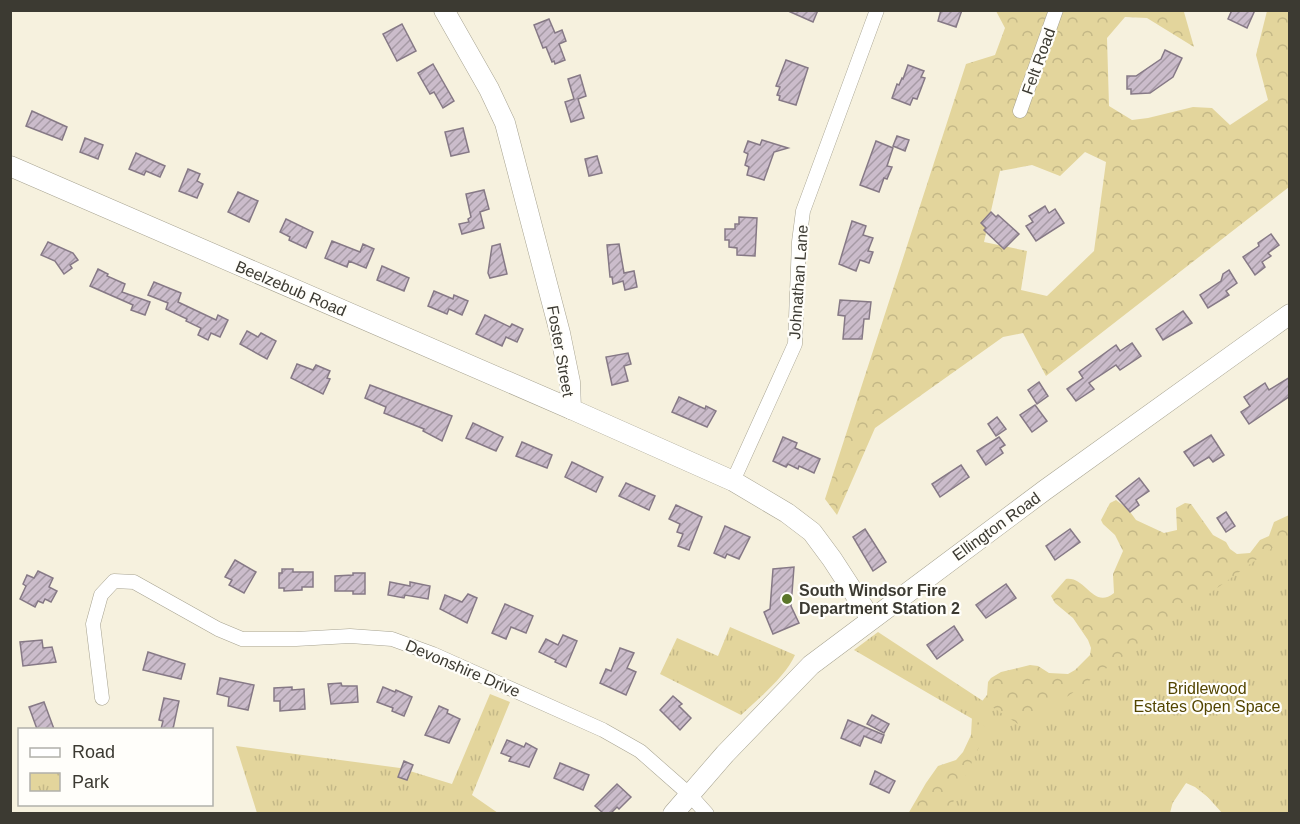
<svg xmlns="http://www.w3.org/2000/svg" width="1300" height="824" font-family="Arial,sans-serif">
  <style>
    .forest { fill: url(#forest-crowns); fill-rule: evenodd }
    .park { fill: url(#park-tufts) }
    .building { fill: url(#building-hatch); stroke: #867986; stroke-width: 1.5 }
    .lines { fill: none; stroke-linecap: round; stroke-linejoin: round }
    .street-casing { stroke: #a7a391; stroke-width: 15 }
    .secondary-casing { stroke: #a7a391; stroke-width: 21 }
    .street { stroke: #fff; stroke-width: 14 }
    .secondary { stroke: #fff; stroke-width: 20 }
    .poi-dot { fill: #5b762a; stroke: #fffefa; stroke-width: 2 }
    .labels { text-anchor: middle; stroke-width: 4.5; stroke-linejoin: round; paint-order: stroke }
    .street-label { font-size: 16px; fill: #3c3a32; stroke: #fffefa }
    .poi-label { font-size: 16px; font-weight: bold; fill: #3c3a32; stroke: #fffefa; text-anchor: start }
    .park-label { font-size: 16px; fill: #534500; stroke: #fffefa }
  </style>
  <defs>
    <pattern id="forest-crowns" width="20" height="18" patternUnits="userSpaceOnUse" patternTransform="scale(1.5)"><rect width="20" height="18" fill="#e3d59c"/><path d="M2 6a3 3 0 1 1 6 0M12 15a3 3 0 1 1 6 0" fill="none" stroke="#c4b887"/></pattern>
    <pattern id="park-tufts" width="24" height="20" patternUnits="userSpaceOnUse" patternTransform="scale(1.5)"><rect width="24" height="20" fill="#e3d59c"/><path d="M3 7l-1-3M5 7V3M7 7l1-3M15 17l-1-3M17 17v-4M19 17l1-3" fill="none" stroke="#c4b887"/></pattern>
    <pattern id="building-hatch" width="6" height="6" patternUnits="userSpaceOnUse" patternTransform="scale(1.5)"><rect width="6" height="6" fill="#cbbccb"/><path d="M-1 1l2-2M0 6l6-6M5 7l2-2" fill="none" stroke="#a69aa5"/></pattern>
  </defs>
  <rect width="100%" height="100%" fill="#f6f1de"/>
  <g class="forest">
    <path d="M996,11H1181L1184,12L1194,47L1147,18L1125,17L1107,38L1109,106L1132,120L1148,118L1193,107L1212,108L1230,125L1268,100L1256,55L1267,11H1289V187L1046,376L1023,333L1003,337L875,428L837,515L825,499L966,64L995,55L1005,28ZM1085,152L1106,162L1094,251L1047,296L1021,290L1027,251L984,242L1000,171L1032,165L1060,176Z"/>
    <path d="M1116,500L1128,509L1136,520L1164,533L1177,530L1176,508L1185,503L1191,504L1213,535L1226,542L1230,549L1237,554L1250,553L1260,540L1269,536L1274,522L1289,515V813L1214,802L1195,787L1186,783L1176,790L1170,813L908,814L926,783L938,766L956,760L963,752L971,735L972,717L976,709L987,695L988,682L991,678L1001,672L1030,665L1038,666L1049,673L1068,674L1075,670L1090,655L1091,648L1088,640L1073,618L1055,603L1051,596L1066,579C1086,576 1093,610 1114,593L1113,574L1123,551L1115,535L1103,524L1101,520L1110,503Z"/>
  </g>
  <g class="park">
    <polygon points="1286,538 1290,545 1289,813 1222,813 1190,777 1166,813 948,813 988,728 854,650 878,632 1024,728"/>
    <path d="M730,627L795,655C786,676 758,699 741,715L660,674L677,638L718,656Z"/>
    <polygon points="490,694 510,702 472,795 498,813 257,813 236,746 400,768 452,784"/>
  </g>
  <g class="building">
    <polygon points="786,10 818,10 813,22"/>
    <polygon points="941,10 962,10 956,27 938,21"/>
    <polygon points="1232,10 1255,10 1247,28 1228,19"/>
    <polygon points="549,19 555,33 562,30 566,41 559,44 565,60 555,64 554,61 552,62 546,47 543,48 534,25"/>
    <polygon points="402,24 416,51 397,61 383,34"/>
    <polygon points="1165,50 1182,58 1173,77 1150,93 1131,94 1131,89 1127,89 1127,76 1136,76 1161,59"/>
    <polygon points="786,60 808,68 796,105 779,100 780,96 777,95 780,87 776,86"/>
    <polygon points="433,64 454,101 443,108 434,92 430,94 418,73"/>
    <polygon points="908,65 924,71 921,77 925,78 917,99 913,98 910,105 892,98 897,84 899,85 902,78 903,79"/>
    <polygon points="580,75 586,96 578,99 584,118 571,122 565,102 574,99 568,79"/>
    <polygon points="32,111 67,127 62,140 26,126"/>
    <polygon points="463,128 469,152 451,156 445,132"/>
    <polygon points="897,136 909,140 905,151 893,146"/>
    <polygon points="85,138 103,145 98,159 80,152"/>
    <polygon points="762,140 788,148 774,152 764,180 747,175 749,167 745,165 748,154 744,152 748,141 760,145"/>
    <polygon points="876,141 893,148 887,166 892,167 887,179 884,178 879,192 860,185"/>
    <polygon points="136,153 165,166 160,177 146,171 144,175 129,169"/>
    <polygon points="597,156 602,173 589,176 585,159"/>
    <polygon points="188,169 200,174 197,181 203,184 197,198 179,191"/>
    <polygon points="484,190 489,209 480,212 484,228 462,234 459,224 469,222 468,219 471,217 466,194"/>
    <polygon points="238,192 258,201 249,222 228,212"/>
    <polygon points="1045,206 1049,213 1055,209 1064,223 1036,241 1026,226 1033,222 1029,216"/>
    <polygon points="991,212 996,217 998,215 1019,234 1004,249 984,230 986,228 981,223"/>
    <polygon points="739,217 757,218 755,256 737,255 737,248 729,247 729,240 725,240 725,229 735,229 735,224 739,224"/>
    <polygon points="286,219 313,232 306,248 289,240 290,237 280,232"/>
    <polygon points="852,221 866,226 863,235 873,238 868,251 873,252 869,263 860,260 856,271 839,264"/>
    <polygon points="1271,234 1279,245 1268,253 1271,256 1262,262 1265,267 1255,275 1243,257 1259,246 1258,243"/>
    <polygon points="332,241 360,252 363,244 374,249 366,268 349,261 347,267 325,258"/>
    <polygon points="48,242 73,253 78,260 70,265 72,268 64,274 55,261 41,255"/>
    <polygon points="500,244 507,274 490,278 488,273 492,246"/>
    <polygon points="619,244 624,273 634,271 637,287 625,290 623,281 613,284 612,277 610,277 607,245"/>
    <polygon points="382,266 409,278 404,291 377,280"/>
    <polygon points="98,269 108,274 107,276 125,284 122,292 150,302 145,315 131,310 133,305 90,286"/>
    <polygon points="1229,270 1237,283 1226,291 1229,295 1208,308 1200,295 1221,281 1223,274"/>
    <polygon points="154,282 181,293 178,302 216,320 218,315 228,320 220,337 211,333 208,340 198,335 201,328 186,321 187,319 166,309 168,303 148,295"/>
    <polygon points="434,291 453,299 454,295 468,301 462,315 449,309 447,314 428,306"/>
    <polygon points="840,300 871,302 869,319 864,319 862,339 843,339 845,316 838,315"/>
    <polygon points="1183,311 1192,323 1163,340 1156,329"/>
    <polygon points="485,315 510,327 512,324 523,329 517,342 506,337 502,346 476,334"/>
    <polygon points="247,331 258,337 261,333 276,341 267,359 240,344"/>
    <polygon points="1132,343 1141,356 1120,370 1116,365 1089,383 1094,389 1076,401 1067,389 1083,378 1079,372 1116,345 1120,351"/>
    <polygon points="628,353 631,364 624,366 628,381 612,385 606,357"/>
    <polygon points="297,364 313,370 316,365 330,371 327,378 330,379 323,394 291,378"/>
    <polygon points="1290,377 1290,396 1249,424 1241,412 1250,406 1244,397 1265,383 1269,390"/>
    <polygon points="1039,382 1048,396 1037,404 1028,390"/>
    <polygon points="370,385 452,416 442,441 423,431 424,429 384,413 386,407 365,398"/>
    <polygon points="679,397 705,409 706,406 716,411 707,427 672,412"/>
    <polygon points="1035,405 1047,421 1032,432 1020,415"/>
    <polygon points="997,417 1006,429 996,436 988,424"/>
    <polygon points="473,423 503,437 496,451 466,438"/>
    <polygon points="1211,435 1224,455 1213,462 1209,457 1194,466 1184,452"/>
    <polygon points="783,437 797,443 795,448 820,459 814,473 799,466 798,469 788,464 786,467 773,461"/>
    <polygon points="999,437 1005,445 1000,448 1003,453 986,465 977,451"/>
    <polygon points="522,442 552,455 547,468 516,456"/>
    <polygon points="572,462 603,477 596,492 565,477"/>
    <polygon points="961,465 969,477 940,497 932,484"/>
    <polygon points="1139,478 1149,491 1136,500 1139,505 1130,512 1116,496"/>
    <polygon points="626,483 655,496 649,510 619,496"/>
    <polygon points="676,505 702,517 689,550 678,546 683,534 677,532 680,524 669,519"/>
    <polygon points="1226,512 1235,526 1226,532 1217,518"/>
    <polygon points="725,526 750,537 739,559 727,554 725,558 714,553"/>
    <polygon points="865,529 886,562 873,571 853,537"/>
    <polygon points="1070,529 1080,542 1055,560 1046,546"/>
    <polygon points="235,560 256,572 244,593 229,585 232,580 225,577"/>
    <polygon points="794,567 791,606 799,623 773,634 764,612 770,609 773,569"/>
    <polygon points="282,569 293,569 293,572 313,572 313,587 302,587 302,590 284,591 284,588 279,588 279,573 282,573"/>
    <polygon points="38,571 53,578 49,587 57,591 51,602 45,599 43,603 38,601 35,607 20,599 26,586 23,584 27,575 34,578"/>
    <polygon points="353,573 365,573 365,594 353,594 353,591 335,591 335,576 353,575"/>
    <polygon points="390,582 410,586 410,582 430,586 428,599 405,595 404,598 388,595"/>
    <polygon points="1006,584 1016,598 986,618 976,605"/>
    <polygon points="468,594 477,598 467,623 440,609 445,595 462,602"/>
    <polygon points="505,604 533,616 526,633 511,627 506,639 492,633"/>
    <polygon points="954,626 963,640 937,659 927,645"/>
    <polygon points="563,635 577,641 566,667 555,662 556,660 539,652 546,639 558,645"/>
    <polygon points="42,640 43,648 52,647 56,662 23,666 20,642"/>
    <polygon points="620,648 634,653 627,668 636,672 626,695 600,683 606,669 611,671"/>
    <polygon points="148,652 185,664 181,679 143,670"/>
    <polygon points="220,678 254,685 248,710 228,706 229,697 217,694"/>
    <polygon points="341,683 342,686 357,686 358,702 331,704 328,684"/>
    <polygon points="292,687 292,690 304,689 305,709 280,711 280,701 274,701 274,688"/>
    <polygon points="383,687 395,692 396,690 412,697 404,716 392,711 393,708 377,702"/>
    <polygon points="673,696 682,704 679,706 691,718 680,730 660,710"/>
    <polygon points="164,698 179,701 173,729 161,729 163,721 159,720"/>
    <polygon points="44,702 54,729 37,729 29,707"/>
    <polygon points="439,706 448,710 447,713 460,719 449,743 425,735"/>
    <polygon points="872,715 889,724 884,733 867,724"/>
    <polygon points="848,720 884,735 881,743 864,736 860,746 841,738"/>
    <polygon points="507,740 524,747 526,743 537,749 529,767 509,761 511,757 501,753"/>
    <polygon points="404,761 413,765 407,780 398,777"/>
    <polygon points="560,763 589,775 583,790 554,778"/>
    <polygon points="875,771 895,781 889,793 870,784"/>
    <polygon points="617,784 631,797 619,809 617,807 611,813 603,813 595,806"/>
  </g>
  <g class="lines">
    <g class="street-casing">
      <g id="street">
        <polyline points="1020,111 1056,10"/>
        <polyline points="733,481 795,344 799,242 803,211 877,10"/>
        <polyline points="102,698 93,624 101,595 114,581 134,582 218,629 242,639 296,639 350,636 392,639 433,654 603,730 640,751 690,795 707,814"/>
      </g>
    </g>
    <g class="secondary-casing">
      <g id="secondary">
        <polyline points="444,10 489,89 505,123 560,333 570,382 571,409 733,481 787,513 812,532 832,559 871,619"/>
        <polyline points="10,166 571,409"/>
        <polyline points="673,814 725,754 811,665 1045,490 1290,314"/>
      </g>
    </g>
    <use href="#street" class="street"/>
    <use href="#secondary" class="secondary"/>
  </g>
  <circle class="poi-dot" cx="787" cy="599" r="6"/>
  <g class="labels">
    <g class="street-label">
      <text transform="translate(1038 61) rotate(-70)" y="6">Felt Road</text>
      <text transform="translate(798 282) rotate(-86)" y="6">Johnathan Lane</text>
      <text transform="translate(291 288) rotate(23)" y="6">Beelzebub Road</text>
      <text transform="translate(561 351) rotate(80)" y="6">Foster Street</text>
      <text transform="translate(996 526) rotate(-36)" y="6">Ellington Road</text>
      <text transform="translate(463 668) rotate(23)" y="6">Devonshire Drive</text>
    </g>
    <g class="poi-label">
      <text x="799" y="596">South Windsor Fire<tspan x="799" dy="18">Department Station 2</tspan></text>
    </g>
    <g class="park-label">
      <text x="1207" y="694">Bridlewood<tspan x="1207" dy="18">Estates Open Space</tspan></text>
    </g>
  </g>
  <rect width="1300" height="824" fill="none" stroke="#3c3a32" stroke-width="24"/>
  <rect x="18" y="728" width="195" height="78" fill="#fffefa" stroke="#b1b0aa" stroke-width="1.5"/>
  <rect x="30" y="748" width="30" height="9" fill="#ffffff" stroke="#b1b0aa" stroke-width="1.5"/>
  <text x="72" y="758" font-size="18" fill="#3c3a32">Road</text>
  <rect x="30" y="773" width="30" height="18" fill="url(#park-tufts)" stroke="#b1b0aa" stroke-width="1.5"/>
  <text x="72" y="788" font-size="18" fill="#3c3a32">Park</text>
</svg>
